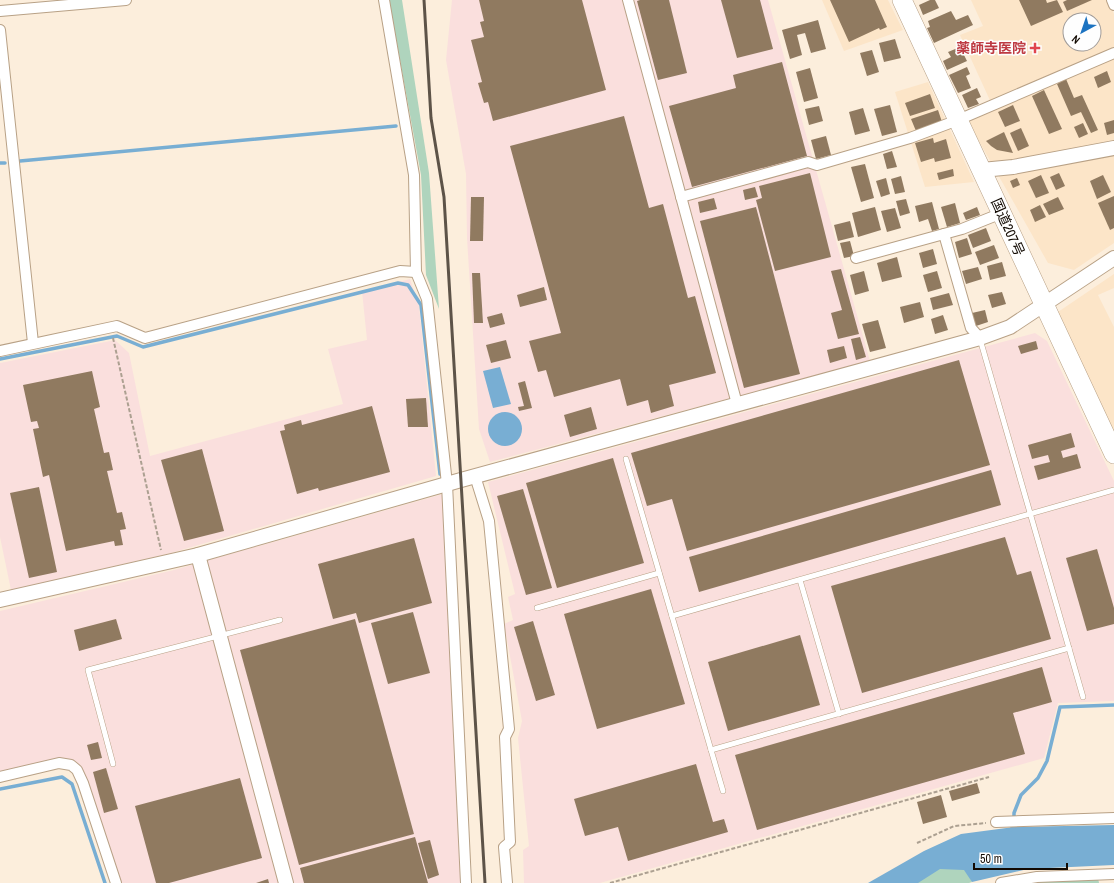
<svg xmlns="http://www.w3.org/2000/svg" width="1114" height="883" font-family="'Archivo Narrow','Noto Sans JP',sans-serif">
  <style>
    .built { fill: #fce5c8; fill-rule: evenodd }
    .industrial { fill: #fadfdd }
    .green { fill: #afd4bd }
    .water { fill: #78aed3 }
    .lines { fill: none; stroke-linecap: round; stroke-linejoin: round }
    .stream { stroke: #78aed3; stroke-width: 3.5 }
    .building { fill: #907a60 }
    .lane-casing { stroke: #b8a186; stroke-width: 6 }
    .street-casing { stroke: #b8a186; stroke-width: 12 }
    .secondary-casing { stroke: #b8a186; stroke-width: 16 }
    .highway-casing { stroke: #b8a186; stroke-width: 20 }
    .path { stroke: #aca091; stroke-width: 2; stroke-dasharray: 4 2; stroke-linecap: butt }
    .lane { stroke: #fff; stroke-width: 5 }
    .street { stroke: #fff; stroke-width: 10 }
    .secondary { stroke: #fff; stroke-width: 14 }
    .highway { stroke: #fff; stroke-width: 19 }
    .rail { stroke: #5d5348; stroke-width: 3 }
    .health-dot { fill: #e0444e; stroke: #fefefe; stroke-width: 1.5 }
    .labels { text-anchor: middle; stroke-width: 3; stroke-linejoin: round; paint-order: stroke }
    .health-label { font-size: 14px; font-weight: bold; fill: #be3a42; stroke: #fefefe; text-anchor: end }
    .street-label { font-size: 14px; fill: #120a03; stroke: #fefefe }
  </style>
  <rect width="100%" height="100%" fill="#fceedc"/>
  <g class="built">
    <polygon points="822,0 888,0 903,30 844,51"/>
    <path d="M971,0H1108L1114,14V243L1074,270L1048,263L976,136L968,118L993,107L960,35L983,26ZM1070,20H1094V44H1070Z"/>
    <polygon points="928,82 974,182 925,187 895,92"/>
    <polygon points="1114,274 1114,288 1098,295 1114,327 1114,435 1058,312"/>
  </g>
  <g class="industrial">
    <polygon points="452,0 768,0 870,361 490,462 479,429 467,238 466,174 446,60"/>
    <polygon points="410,279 419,306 436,476 171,553 11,590 0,537 0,363 115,340 129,353 150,456 343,404 328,349 367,340 362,291"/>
    <polygon points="1035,333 1047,341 1114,481 1114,701 1058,703 1044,758 600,883 524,883 523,850 529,846 518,738 522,721 504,624 513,620 508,597 515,594 488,482"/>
    <polygon points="443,494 462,883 120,883 78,765 66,758 0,773 0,611 174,570"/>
  </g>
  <g class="green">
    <polygon points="389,0 402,0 429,173 439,309 426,275 421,175"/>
    <polygon points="961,857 972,882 969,883 903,883"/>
    <polygon points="1098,878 1099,883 1016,883"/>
  </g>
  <g class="water">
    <polygon points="500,367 511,404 493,408 483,371"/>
    <circle cx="505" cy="429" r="17"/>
    <polygon points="1114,825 1114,865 1028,869 972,882 964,870 940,869 918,883 868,883 924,851 961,834 1014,827"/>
  </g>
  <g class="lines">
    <g class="stream">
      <polyline points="20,161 396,126"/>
      <polyline points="0,163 5,163"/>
      <polyline points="0,359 117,336 143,347 398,283 408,285 421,305 440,474"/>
      <polyline points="0,789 62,777 72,784 105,883"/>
      <polyline points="1010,830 1014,827 1014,813 1021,795 1038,778 1047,761 1060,707 1114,705"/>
    </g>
  </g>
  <g class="building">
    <polygon points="479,0 582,0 606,90 493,121 488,102 484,103 478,83 482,82 471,40 484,37 480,22 484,21"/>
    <polygon points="640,0 669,0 687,73 658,80 637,1"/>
    <polygon points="721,0 760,0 773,49 737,58"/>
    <polygon points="830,0 875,0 887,27 880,30 879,28 849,42"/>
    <polygon points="930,0 935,0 939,8 923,15 919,5"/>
    <polygon points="1019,0 1046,0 1047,3 1057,0 1063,12 1031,26"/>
    <polygon points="1067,0 1092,0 1067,11 1063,2"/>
    <polygon points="951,11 956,20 968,15 973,25 934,43 927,28 930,27 928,21"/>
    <polygon points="818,20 826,49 811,53 805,33 797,35 802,55 790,59 782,30"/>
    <polygon points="895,39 901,58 884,62 879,43"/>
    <polygon points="960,47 967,61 947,70 943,61 951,57 948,52"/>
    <polygon points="872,50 879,72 867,76 860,53"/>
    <polygon points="782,62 807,156 692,187 669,106 736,88 733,75"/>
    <polygon points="967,67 970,74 966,76 971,88 958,93 949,75"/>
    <polygon points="810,68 818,98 804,102 796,72"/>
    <polygon points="1107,71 1111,82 1098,88 1094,77"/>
    <polygon points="1066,79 1074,98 1082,95 1098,130 1091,133 1081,112 1071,116 1057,84"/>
    <polygon points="977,88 981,97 976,99 979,104 968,108 962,95"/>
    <polygon points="1044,90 1062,129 1049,134 1032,96"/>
    <polygon points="930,94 935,108 910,116 905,103"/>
    <polygon points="890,105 897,132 882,136 874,109"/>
    <polygon points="1013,105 1020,121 1005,127 998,112"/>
    <polygon points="819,106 823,121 809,125 805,109"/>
    <polygon points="863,108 870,131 855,135 849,112"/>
    <polygon points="938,110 942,122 916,131 911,119"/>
    <polygon points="624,116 649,208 663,204 688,298 695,296 716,373 669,385 674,406 651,413 648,400 627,406 620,379 554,397 546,370 538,372 529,341 561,333 510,146"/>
    <polygon points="1114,120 1114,133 1107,135 1104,123"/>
    <polygon points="1083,123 1088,134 1079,138 1074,127"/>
    <polygon points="1021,128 1029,146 1018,151 1010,133"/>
    <polygon points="1004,132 1013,153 997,150 991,146 986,141"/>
    <polygon points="826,136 831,155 816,159 811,140"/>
    <polygon points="933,138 934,143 946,139 951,158 935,162 934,158 921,162 915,143"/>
    <polygon points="892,151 897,167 887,169 883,154"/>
    <polygon points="865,164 874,198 861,202 851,167"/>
    <polygon points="953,169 954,176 939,180 937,173"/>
    <polygon points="810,173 831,257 775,271 756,200 762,198 759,186"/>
    <polygon points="1059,173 1065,186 1056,190 1050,177"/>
    <polygon points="1041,175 1049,193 1036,198 1028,181"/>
    <polygon points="1103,175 1111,192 1097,199 1090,181"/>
    <polygon points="901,176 905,192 895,194 891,179"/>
    <polygon points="886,178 890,194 881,197 876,181"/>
    <polygon points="1017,178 1020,185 1013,188 1010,181"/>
    <polygon points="755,187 758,197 745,200 743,190"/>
    <polygon points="1114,196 1114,228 1110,230 1098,203"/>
    <polygon points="471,197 484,197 483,241 470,241"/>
    <polygon points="1058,197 1064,209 1049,215 1043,204"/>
    <polygon points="714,198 717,209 700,213 698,202"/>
    <polygon points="906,199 910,213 900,216 896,201"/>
    <polygon points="932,202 939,229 932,231 928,219 919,222 915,206"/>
    <polygon points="955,203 960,223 947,227 941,207"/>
    <polygon points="1040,205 1046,217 1035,222 1030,210"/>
    <polygon points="756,207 800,374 744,388 700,221"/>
    <polygon points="875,207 881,230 858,237 852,213"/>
    <polygon points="977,207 980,215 966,220 963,213"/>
    <polygon points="895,208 901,228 887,232 881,211"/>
    <polygon points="850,221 854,237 838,241 834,225"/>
    <polygon points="986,228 991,241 973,248 968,235"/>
    <polygon points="967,238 972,254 959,258 955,242"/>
    <polygon points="850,241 854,256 844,258 840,243"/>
    <polygon points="994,245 999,258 980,265 975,252"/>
    <polygon points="933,249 937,264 923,268 919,253"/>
    <polygon points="897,257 902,277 882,282 877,263"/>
    <polygon points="1002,262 1006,276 990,280 987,266"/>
    <polygon points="978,267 982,279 966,284 962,271"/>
    <polygon points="841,269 859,334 838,339 831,313 842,310 831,271"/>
    <polygon points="864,271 869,291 855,295 850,275"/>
    <polygon points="937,271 942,288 928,292 923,275"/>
    <polygon points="472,273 480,273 483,323 474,323"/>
    <polygon points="544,287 547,300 520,307 517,295"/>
    <polygon points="1002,292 1006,304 992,308 988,295"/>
    <polygon points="949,293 953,305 933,310 930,298"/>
    <polygon points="920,302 924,317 904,323 900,307"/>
    <polygon points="985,310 988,322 976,326 972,313"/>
    <polygon points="502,313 505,324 490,328 487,317"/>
    <polygon points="943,315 948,330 935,334 931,319"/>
    <polygon points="878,320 886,348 870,352 862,324"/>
    <polygon points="860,337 866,357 856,360 851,339"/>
    <polygon points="506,340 511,358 491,363 486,345"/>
    <polygon points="1036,341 1038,349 1021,354 1018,346"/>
    <polygon points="844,346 847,358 830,363 827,350"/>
    <polygon points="959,360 990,465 687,551 672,499 647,506 631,453"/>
    <polygon points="92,371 100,407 94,409 104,453 109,452 113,470 107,471 117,513 122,512 126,529 120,530 123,545 115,546 114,541 66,551 49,475 43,477 33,429 39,428 37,421 31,422 23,385"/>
    <polygon points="525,381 532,408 519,411 518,407 524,406 518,383"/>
    <polygon points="426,398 428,427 408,427 406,399"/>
    <polygon points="372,406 390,472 319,491 318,488 297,494 280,431 285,430 284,425 301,420 302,425"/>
    <polygon points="591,407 597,429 570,437 564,415"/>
    <polygon points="1071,433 1075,447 1061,451 1063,458 1077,454 1081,468 1038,480 1034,466 1050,462 1048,455 1032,459 1028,445"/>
    <polygon points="202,449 224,531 184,541 161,460"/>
    <polygon points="613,458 644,563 557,588 526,483"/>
    <polygon points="991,470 1001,505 699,592 689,557"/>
    <polygon points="39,487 57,572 29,578 10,493"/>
    <polygon points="523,489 552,588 526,595 497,496"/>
    <polygon points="1005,537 1017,575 1031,571 1051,639 862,693 831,586"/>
    <polygon points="414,538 432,603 359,623 356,613 333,619 318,564"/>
    <polygon points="1097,549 1114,608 1114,624 1087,631 1066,558"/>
    <polygon points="651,589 685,704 597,729 564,614"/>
    <polygon points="413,612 430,673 388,684 371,623"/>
    <polygon points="116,619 122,639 79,651 74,630"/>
    <polygon points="355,619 414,834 299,865 240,650"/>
    <polygon points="533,621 555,695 536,701 514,627"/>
    <polygon points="800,635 820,705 728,731 708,662"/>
    <polygon points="1042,667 1052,702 1013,713 1025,754 757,830 735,755"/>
    <polygon points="98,742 102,758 91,760 87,745"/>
    <polygon points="696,764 713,822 724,819 728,832 628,861 618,827 585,836 574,799"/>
    <polygon points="106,768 118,809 104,813 93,772"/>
    <polygon points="240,778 262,858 169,883 156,883 135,806"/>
    <polygon points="977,783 980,793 952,801 949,791"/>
    <polygon points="941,795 947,817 923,824 917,802"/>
    <polygon points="415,837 428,883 304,883 300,868"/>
    <polygon points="430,840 439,875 428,879 418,843"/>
    <polygon points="268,879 269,883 256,883"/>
  </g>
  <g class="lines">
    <g class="lane-casing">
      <g id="lane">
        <polyline points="980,339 1083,697"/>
        <polyline points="626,459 723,791"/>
        <polyline points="800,580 839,714"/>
        <polyline points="537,608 659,573"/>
        <polyline points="672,616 1114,490"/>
        <polyline points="711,750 1069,648"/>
        <polyline points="113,764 88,670 280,620"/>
      </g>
    </g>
    <g class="street-casing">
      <g id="street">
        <polyline points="384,0 414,175 416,272 427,299 447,484 466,883"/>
        <polyline points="628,0 737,404"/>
        <polyline points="1112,0 1114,5"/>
        <polyline points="0,11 126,0"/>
        <polyline points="0,30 33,343"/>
        <polyline points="681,197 808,162 817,165 910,138 958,120 1114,53"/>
        <polyline points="944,234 971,328 980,338"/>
        <polyline points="856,258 962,229 1002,213"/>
        <polyline points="0,351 117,326 145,338 400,271 416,272"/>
        <polyline points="475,476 489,521 509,729 505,737 510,842 504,847 507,883"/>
        <polyline points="0,777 59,763 71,765 77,770 83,783 116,883"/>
        <polyline points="996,822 1114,818"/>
        <polyline points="1001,883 1037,877 1114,874"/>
      </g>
    </g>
    <g class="secondary-casing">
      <g id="secondary">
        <polyline points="982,170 1013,167 1114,148"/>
        <polyline points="198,555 286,883"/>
        <polyline points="0,600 198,555 461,480 980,338 1010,327 1114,258"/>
      </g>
    </g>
    <g class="highway-casing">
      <path id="highway" d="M902,0C973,151 1042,303 1114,454"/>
    </g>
    <g class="path">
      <polyline points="113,338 161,550"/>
      <polyline points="917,843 954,826 986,823"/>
      <polyline points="610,883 989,777"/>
    </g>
    <use href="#lane" class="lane"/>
    <use href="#street" class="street"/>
    <use href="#secondary" class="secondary"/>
    <use href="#highway" class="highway"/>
    <polyline class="rail" points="424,0 431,118 444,197 485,883"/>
  </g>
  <path class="health-dot" d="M1033 42h4v4h4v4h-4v4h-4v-4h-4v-4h4z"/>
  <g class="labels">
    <g class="health-label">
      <text x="1026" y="53">薬師寺医院</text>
    </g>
    <g class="street-label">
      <text transform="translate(1008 227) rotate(66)" y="5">国道207号</text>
    </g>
  </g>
  <g transform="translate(1082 32) rotate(220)"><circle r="19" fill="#fefefe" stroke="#a09c9a"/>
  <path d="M0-3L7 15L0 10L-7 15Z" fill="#1c73c1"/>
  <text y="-6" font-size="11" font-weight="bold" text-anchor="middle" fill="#120a03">N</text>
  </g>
  <path d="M974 863v6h93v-6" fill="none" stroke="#120a03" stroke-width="2"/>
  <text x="980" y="863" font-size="12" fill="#120a03" stroke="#fefefe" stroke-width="3" paint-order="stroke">50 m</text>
</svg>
